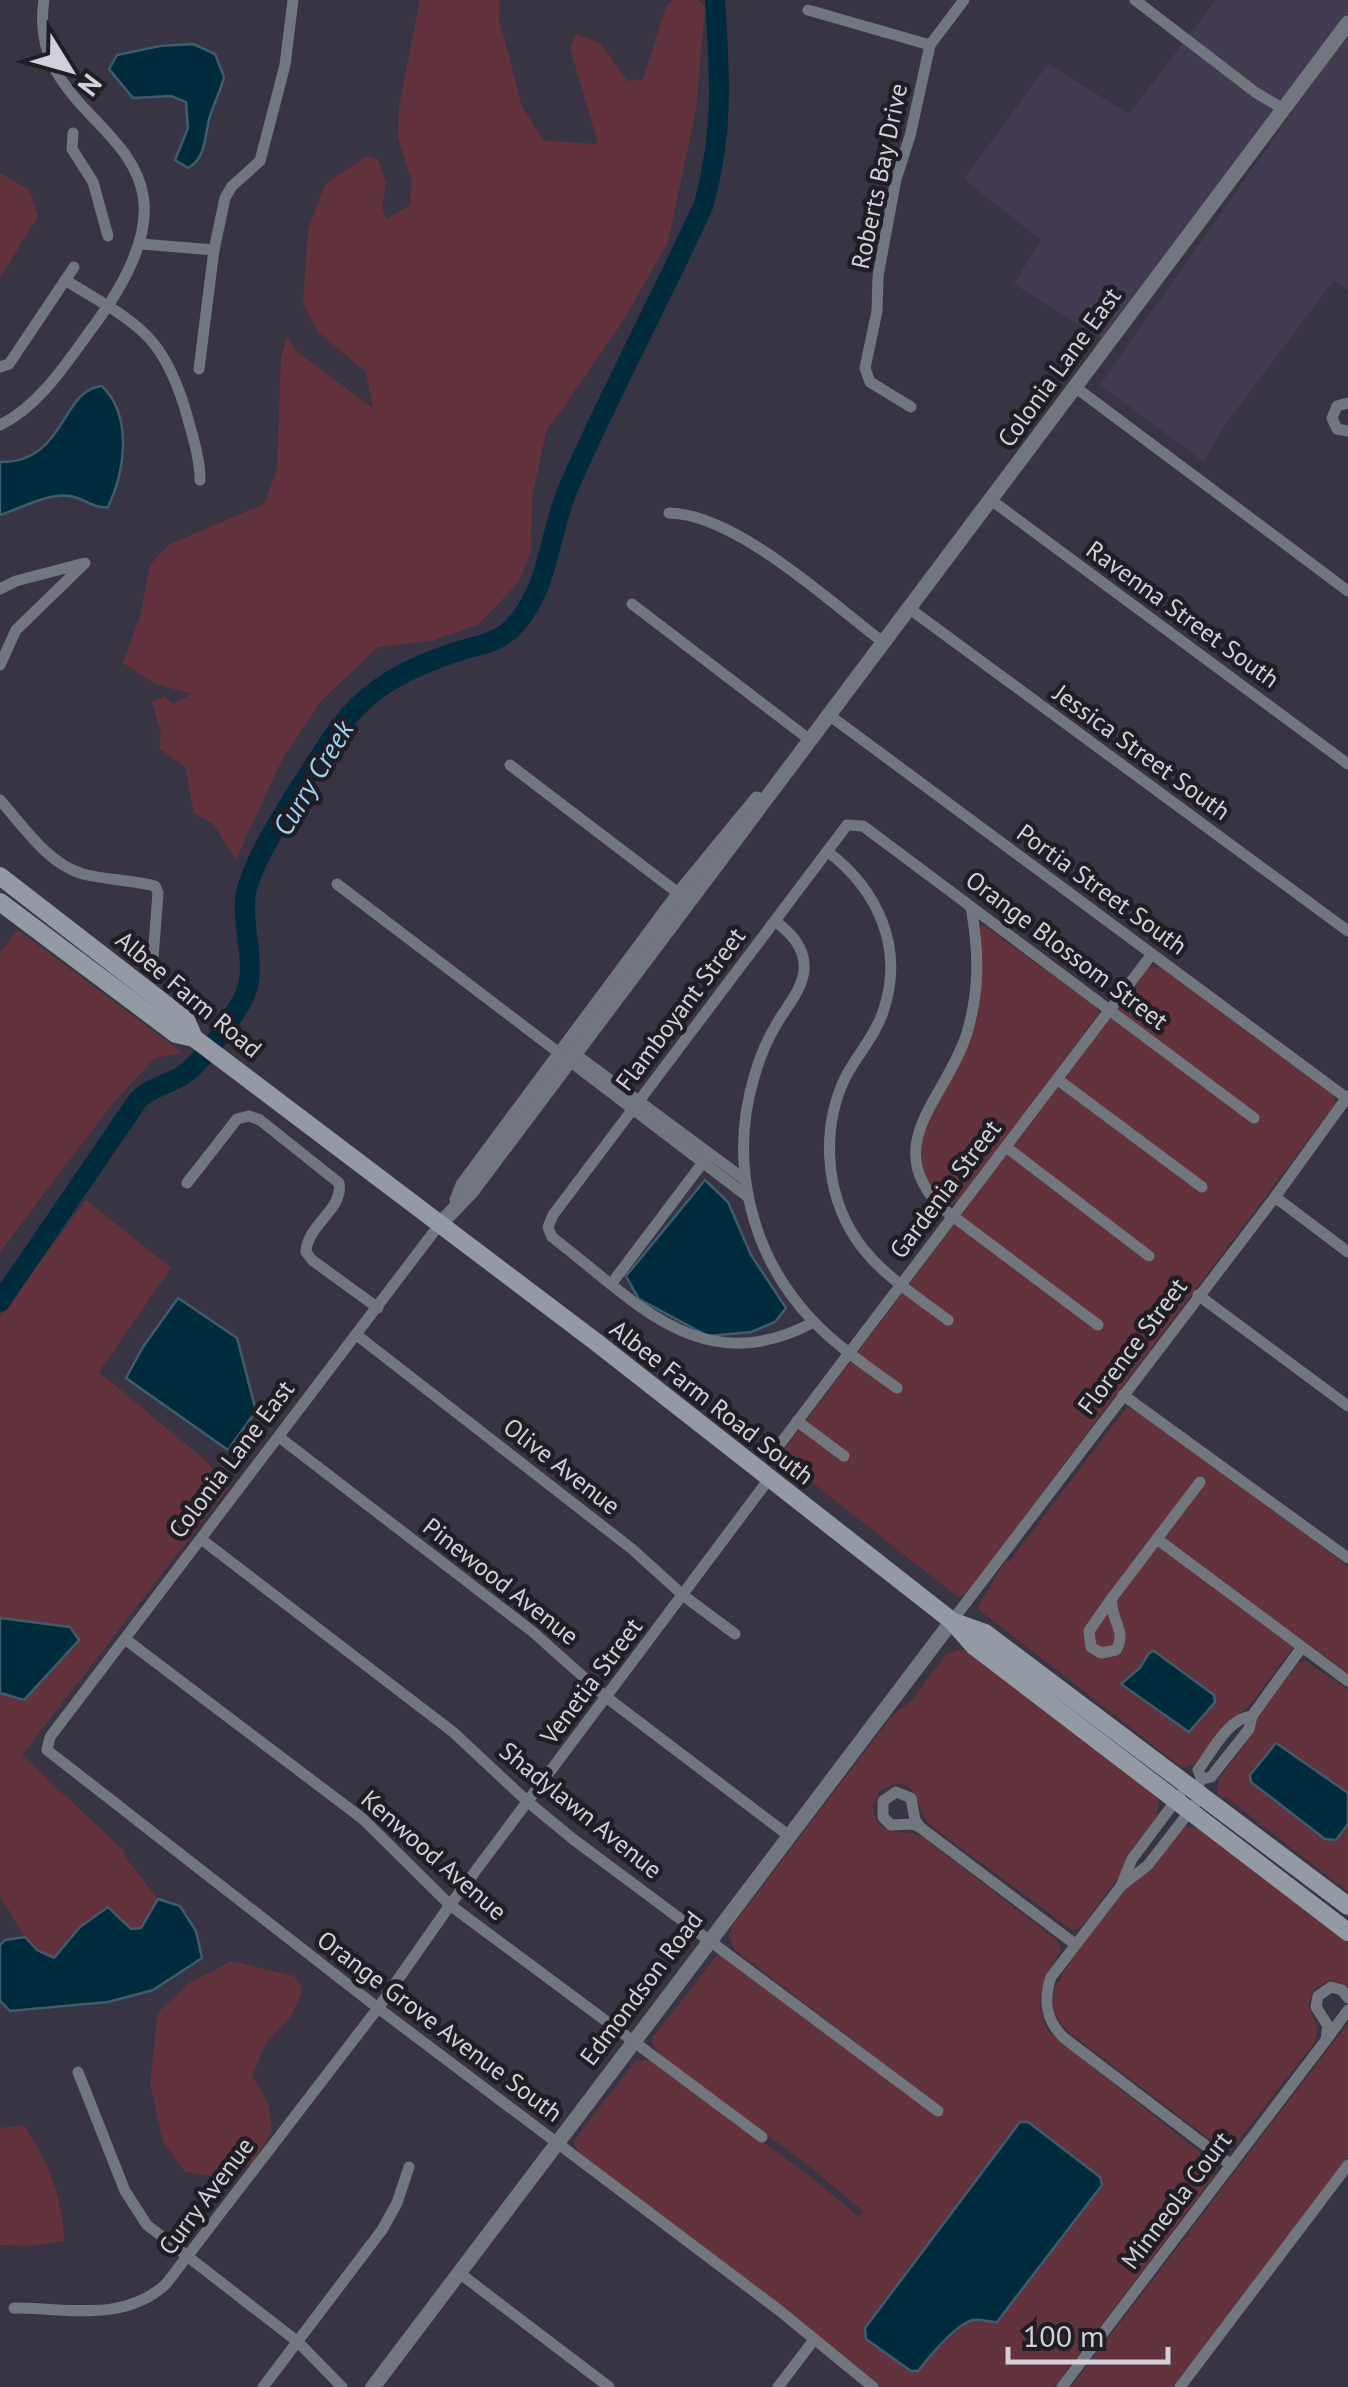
<svg xmlns="http://www.w3.org/2000/svg" width="1348" height="2387" font-family="'PT Sans',sans-serif">
  <style>
    .built { fill: #423b51 }
    .green { fill: #62323d }
    .water { fill: #002b3d; stroke: #3f5c6c; stroke-width: 2.5 }
    .lines { fill: none; stroke-linecap: round; stroke-linejoin: round }
    .river { stroke: #002b3d; stroke-width: 20 }
    .minor { stroke: #72767e; stroke-width: 11 }
    .tertiary { stroke: #72767e; stroke-width: 15 }
    .secondary { stroke: #9399a5; stroke-width: 18 }
    .labels { text-anchor: middle; stroke-width: 9; stroke-linejoin: round; paint-order: stroke }
    .street-label { font-size: 25px; fill: #d3d0da; stroke: #201d25 }
    .water-label { font-size: 28px; font-style: italic; fill: #9bd5f4; stroke: #201d25 }
  </style>
  <rect width="100%" height="100%" fill="#393444"/>
  <g class="built">
    <polygon points="1216,0 1348,0 1348,13 1091,354 1100,338 1014,284 1041,240 964,179 1048,64 1129,114"/>
    <polygon points="1348,33 1348,290 1334,280 1228,421 1203,461 1100,385"/>
  </g>
  <g class="green">
    <polygon points="420,0 499,0 499,18 522,107 544,141 598,144 570,48 576,34 600,43 628,81 643,79 666,6 674,0 698,0 705,7 696,109 668,242 623,321 546,432 532,498 531,552 518,583 478,625 431,641 378,647 322,700 283,758 236,859 213,824 194,813 185,767 159,748 161,734 152,702 164,696 173,704 192,694 156,684 123,663 141,613 150,565 168,545 264,504 277,470 281,358 287,336 296,351 373,408 366,372 317,331 303,303 308,230 325,184 367,156 378,159 386,184 382,207 386,219 410,205 411,179 398,138 399,107"/>
    <polygon points="0,173 29,190 38,216 0,278"/>
    <path d="M983,925L1096,1006L1099,1013L958,1202L951,1204C941,1199 934,1192 929,1182C901,1128 960,1079 974,1030C983,995 983,963 980,928Z"/>
    <polygon points="18,930 183,1053 155,1058 113,1103 0,1252 0,952"/>
    <polygon points="1162,967 1333,1095 1336,1103 966,1594 958,1597 785,1461 783,1451 1148,968"/>
    <polygon points="86,1200 171,1268 99,1372 205,1460 229,1487 22,1755 124,1851 124,1856 158,1899 142,1928 132,1929 108,1908 80,1927 54,1958 37,1950 25,1937 0,1896 0,1693 25,1700 47,1675 70,1627 0,1618 0,1316"/>
    <polygon points="1127,1407 1140,1412 1348,1566 1348,1673 1300,1638 1249,1706 1230,1721 1197,1763 1186,1767 1180,1766 977,1608 1006,1560 1009,1562"/>
    <path d="M961,1649L967,1650L1155,1795L1159,1800L1157,1816L1129,1853L1120,1875L1081,1927L1072,1930L930,1825C914,1809 919,1767 880,1791L873,1806L876,1820C889,1838 906,1828 923,1837L1057,1940L1061,1950C1044,1979 1030,2001 1050,2033L1216,2165L1213,2178L1054,2387H880L580,2154L573,2142L636,2060H649L810,2176L859,2217L863,2211L814,2170L661,2056L652,2044L653,2037L718,1954L943,2114L945,2111L735,1950L729,1936L733,1925L891,1717L913,1699L945,1655Z"/>
    <polygon points="1305,1661 1348,1689 1348,1892 1225,1796 1222,1799 1217,1791 1219,1779 1245,1745 1259,1714 1299,1663"/>
    <path d="M1186,1826L1201,1829L1348,1941V1986L1330,1980L1314,1989L1308,2005L1318,2028L1315,2042L1231,2150L1220,2147L1071,2034C1059,2023 1051,2010 1054,1993C1058,1968 1163,1839 1186,1826Z"/>
    <polygon points="231,1961 294,1976 303,1988 292,2015 265,2045 252,2076 268,2102 272,2132 253,2163 224,2178 185,2172 163,2142 150,2083 158,2012 188,1984"/>
    <polygon points="1348,2023 1348,2157 1173,2387 1071,2387"/>
    <path d="M23,2125C48,2159 63,2198 64,2241L34,2246L0,2245V2128Z"/>
  </g>
  <g class="water">
    <path d="M193,44L215,54L224,77C221,90 214,103 210,116C204,136 207,157 188,168L175,160L188,128L186,102L171,96L133,98L109,69L117,55L160,46Z"/>
    <path d="M102,386C133,416 125,472 108,507C93,509 85,498 70,496C47,493 22,508 0,515V462C66,463 61,389 102,386Z"/>
    <polygon points="705,1180 728,1202 751,1255 786,1308 775,1322 751,1332 708,1336 639,1299 626,1276"/>
    <polygon points="178,1298 237,1338 256,1411 228,1450 126,1378 143,1347"/>
    <polygon points="0,1618 70,1627 79,1640 24,1700 0,1693"/>
    <polygon points="1154,1651 1214,1695 1215,1702 1189,1732 1121,1684 1140,1668 1149,1653"/>
    <polygon points="1276,1743 1348,1793 1348,1824 1336,1840 1325,1839 1251,1782 1250,1775"/>
    <polygon points="158,1899 180,1906 196,1931 202,1958 153,1990 108,2002 10,2011 0,2001 0,1945 5,1940 25,1937 37,1950 54,1958 80,1927 108,1907 131,1929 141,1928"/>
    <path d="M1020,2122H1028L1100,2177L1102,2185L997,2322C990,2322 981,2319 973,2320C956,2324 929,2357 918,2371H911L866,2339L865,2328Z"/>
  </g>
  <g class="lines">
    <path class="river" d="M0,1302L138,1100C152,1086 168,1085 183,1075C203,1062 233,1018 244,997C259,965 240,927 246,893C253,855 311,770 334,735C365,689 405,669 456,652C480,644 499,644 516,624C549,587 549,535 567,491C609,394 660,301 704,204C724,129 720,77 715,0"/>
    <g class="minor">
      <polyline points="1135,0 1255,92 1283,109"/>
      <polyline points="808,10 930,45"/>
      <polyline points="73,133 72,149 93,182 108,236"/>
      <polyline points="141,244 214,250"/>
      <path d="M65,280C133,322 162,330 186,412C192,435 200,457 200,480"/>
      <polyline points="0,367 9,364 74,267"/>
      <polyline points="199,369 214,250 225,198 232,186 260,161 285,65 293,0"/>
      <polyline points="1075,387 1348,591"/>
      <polyline points="1348,403 1337,406 1332,418 1337,429 1348,431"/>
      <polyline points="911,407 870,382 865,368 877,311 878,276 896,179 910,136 930,45 964,0"/>
      <path d="M0,425C38,407 66,364 90,331C243,129 22,141 44,0"/>
      <polyline points="991,500 1348,764"/>
      <path d="M669,513C736,514 830,602 884,643"/>
      <polyline points="0,589 16,581 81,564"/>
      <polyline points="632,604 810,740"/>
      <polyline points="910,609 1348,931"/>
      <polyline points="0,665 16,630 85,563"/>
      <polyline points="829,715 1348,1099"/>
      <polyline points="510,765 682,896"/>
      <path d="M0,800C23,826 48,864 83,874C106,880 132,880 155,886L158,893L153,958"/>
      <path d="M827,851C878,890 905,948 883,1012C875,1036 857,1055 845,1078C821,1129 825,1192 856,1239C879,1273 916,1296 948,1320"/>
      <polyline points="337,884 747,1196"/>
      <path d="M971,907C979,951 980,992 966,1036C946,1098 879,1145 942,1208L1098,1325"/>
      <path d="M775,921C791,933 806,948 804,971C801,992 786,1007 776,1025C767,1040 760,1057 755,1074C728,1161 750,1255 813,1321C838,1347 868,1367 897,1388"/>
      <polyline points="569,1053 575,1054 744,1179"/>
      <polyline points="1057,1079 1202,1187"/>
      <polyline points="1006,1147 1149,1256"/>
      <path d="M187,1183L237,1119L249,1116L260,1120L339,1183C344,1209 307,1225 306,1252L312,1260L378,1308"/>
      <polyline points="1275,1197 1348,1252"/>
      <polyline points="439,1225 50,1737 47,1750 378,2008 780,2311 873,2387"/>
      <polyline points="612,1283 707,1157"/>
      <polyline points="1198,1295 1348,1406"/>
      <path d="M814,1322C701,1382 637,1302 552,1237L548,1227L553,1215L847,825L863,826L1254,1118"/>
      <polyline points="358,1336 632,1549 684,1596 735,1634"/>
      <polyline points="1123,1395 1348,1558"/>
      <polyline points="797,1421 844,1456"/>
      <polyline points="279,1437 533,1632 606,1697 788,1835"/>
      <polyline points="774,1452 1152,954"/>
      <polyline points="201,1539 453,1732 528,1802 573,1839 938,2111"/>
      <polyline points="1157,1539 1348,1681"/>
      <polyline points="1112,1598 1200,1482"/>
      <path d="M1112,1598C1109,1619 1128,1631 1116,1650L1101,1653L1091,1647L1089,1631Z"/>
      <polyline points="952,1621 1275,1197 1348,1096"/>
      <polyline points="125,1639 363,1819 450,1905 762,2137"/>
      <polyline points="1252,1716 1302,1647"/>
      <path d="M1195,1789L1202,1779L1211,1777L1249,1729L1252,1716C1228,1718 1212,1752 1198,1770L1202,1779"/>
      <polygon points="896,1792 911,1798 915,1820 921,1828 913,1824 891,1825 883,1817 883,1801"/>
      <polyline points="1180,1795 1132,1859 1121,1886 1148,1865 1203,1794"/>
      <polyline points="921,1828 1075,1944"/>
      <path d="M1121,1886L1051,1977C1043,2001 1046,2021 1064,2038L1231,2165"/>
      <polyline points="1348,1998 1342,1990 1331,1987 1318,1996 1316,2007 1328,2026 1326,2040 1348,2010"/>
      <polyline points="78,2072 125,2191 147,2225 298,2342 342,2387"/>
      <polyline points="458,2272 609,2387"/>
      <path d="M14,2308C67,2308 124,2323 166,2284L378,2008L450,1905L769,1479"/>
      <polyline points="263,2387 382,2230 397,2203 409,2167"/>
      <polyline points="778,2387 813,2341"/>
      <polyline points="1062,2387 1326,2040"/>
      <polyline points="1180,2387 1348,2165"/>
    </g>
    <g class="tertiary">
      <polyline points="457,1200 463,1185 679,894 757,799"/>
      <polyline points="439,1225 471,1192 1348,23"/>
      <polyline points="373,2387 952,1621"/>
    </g>
    <g class="secondary">
      <polyline points="0,876 186,1020 194,1038 596,1342 952,1621 974,1646 1348,1932"/>
      <polyline points="0,902 176,1034 194,1038"/>
      <polyline points="957,1623 985,1633 1348,1906"/>
    </g>
  </g>
  <g class="labels">
    <g class="street-label">
      <text transform="translate(879 176) rotate(-78)" y="9">Roberts Bay Drive</text>
      <text transform="translate(1059 367) rotate(-54)" y="9">Colonia Lane East</text>
      <text transform="translate(1183 614) rotate(36)" y="9">Ravenna Street South</text>
      <text transform="translate(1142 752) rotate(36)" y="9">Jessica Street South</text>
      <text transform="translate(1102 889) rotate(36)" y="9">Portia Street South</text>
      <text transform="translate(1067 950) rotate(37)" y="9">Orange Blossom Street</text>
      <text transform="translate(189 994) rotate(40)" y="9">Albee Farm Road</text>
      <text transform="translate(680 1009) rotate(-53)" y="9">Flamboyant Street</text>
      <text transform="translate(945 1189) rotate(-53)" y="9">Gardenia Street</text>
      <text transform="translate(1132 1346) rotate(-53)" y="9">Florence Street</text>
      <text transform="translate(712 1402) rotate(38)" y="9">Albee Farm Road South</text>
      <text transform="translate(231 1459) rotate(-53)" y="9">Colonia Lane East</text>
      <text transform="translate(562 1466) rotate(38)" y="9">Olive Avenue</text>
      <text transform="translate(501 1581) rotate(38)" y="9">Pinewood Avenue</text>
      <text transform="translate(591 1681) rotate(-53)" y="9">Venetia Street</text>
      <text transform="translate(581 1810) rotate(39)" y="9">Shadylawn Avenue</text>
      <text transform="translate(434 1855) rotate(41)" y="9">Kenwood Avenue</text>
      <text transform="translate(641 1988) rotate(-53)" y="9">Edmondson Road</text>
      <text transform="translate(440 2026) rotate(37)" y="9">Orange Grove Avenue South</text>
      <text transform="translate(206 2196) rotate(-53)" y="9">Curry Avenue</text>
      <text transform="translate(1176 2200) rotate(-53)" y="9">Minneola Court</text>
    </g>
    <g class="water-label">
      <text transform="translate(313 778) rotate(-59)" y="10">Curry Creek</text>
    </g>
  </g>
  <g transform="translate(70 70) rotate(127)" stroke="#201d25" stroke-width="8" paint-order="stroke">
  <path d="M0-8L18 38L0 25L-18 38Z" fill="#d3d0da"/>
  <text y="-15" font-size="28" font-weight="bold" text-anchor="middle" fill="#d3d0da">N</text>
  </g>
  <path d="M1008 2347v15h160v-15" fill="none" stroke="#d3d0da" stroke-width="5"/>
  <text x="1023" y="2347" font-size="30" fill="#d3d0da" stroke="#201d25" stroke-width="8" paint-order="stroke">100 m</text>
</svg>
